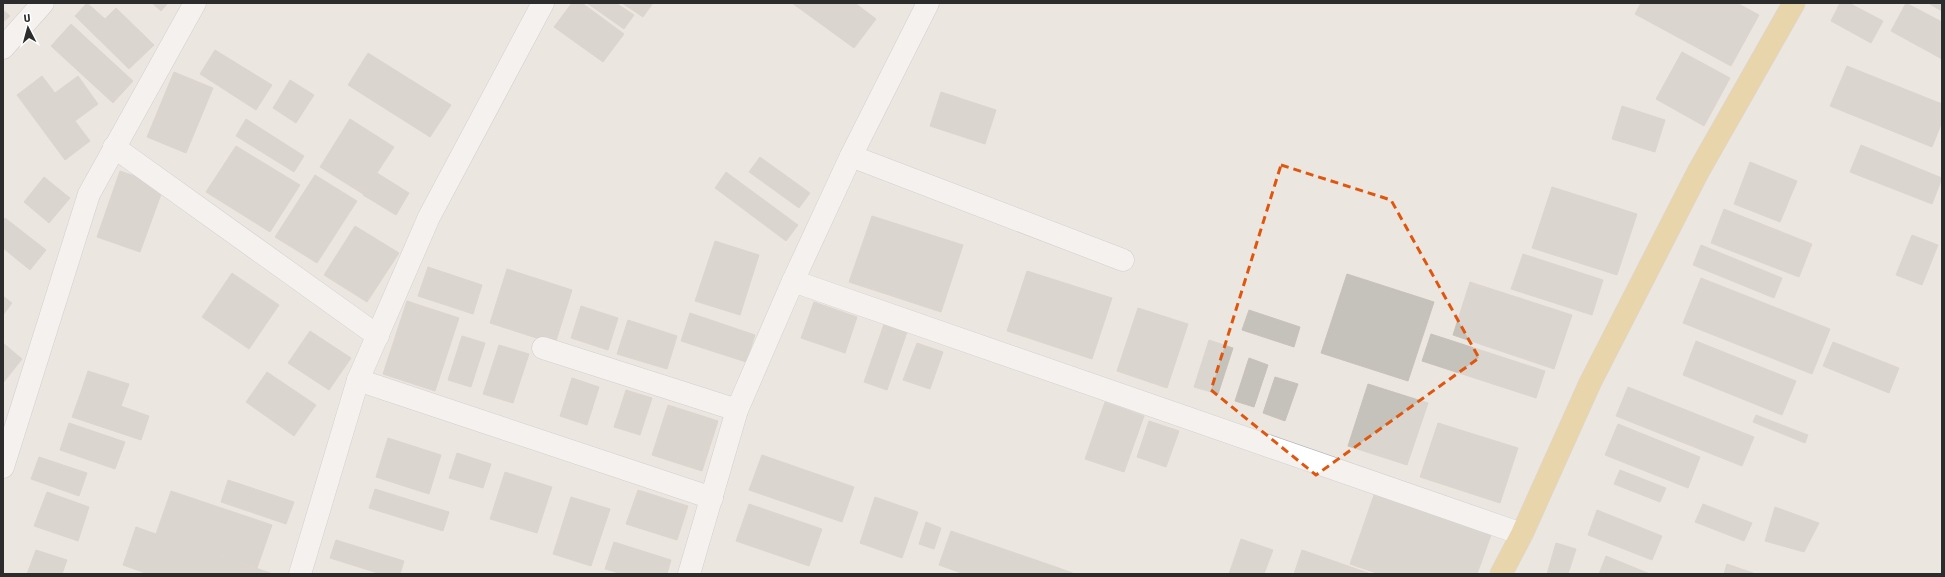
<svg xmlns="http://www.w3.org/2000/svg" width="1945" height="577" font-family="'Asap Condensed',sans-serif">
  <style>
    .building { fill: #c5c1bb; stroke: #c8c2b9 }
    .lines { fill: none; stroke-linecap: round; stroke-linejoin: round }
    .minor-casing { stroke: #b0b3bb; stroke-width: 23 }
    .primary-casing { stroke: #c4c4c4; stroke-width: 23 }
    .minor { stroke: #fff; stroke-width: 22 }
    .primary { stroke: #e4c26d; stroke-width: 22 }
    .marked { fill: none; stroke: #df570e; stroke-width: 3; stroke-dasharray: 8 5; stroke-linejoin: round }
  </style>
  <rect width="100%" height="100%" fill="#ece6e0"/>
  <g class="building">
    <polygon points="87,3 105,19 116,8 154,45 129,69 75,16"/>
    <polygon points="152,3 168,3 161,11"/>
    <polygon points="572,3 582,3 624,34 603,62 554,27"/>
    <polygon points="587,3 616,3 634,15 624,29"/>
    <polygon points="622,3 653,3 643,17"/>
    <polygon points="792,3 855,3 876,19 854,48"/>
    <polygon points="1641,3 1737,3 1759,15 1731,66 1635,14"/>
    <polygon points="1840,3 1849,3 1883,21 1871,43 1831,21"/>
    <polygon points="1906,3 1942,22 1942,59 1891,31"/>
    <polygon points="1928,3 1942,3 1942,11"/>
    <polygon points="3,10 10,16 3,22"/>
    <polygon points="71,24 133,81 113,103 51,46"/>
    <polygon points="215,50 272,85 256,110 200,74"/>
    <polygon points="1682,52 1730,78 1704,126 1656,99"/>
    <polygon points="368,53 451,105 430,137 348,85"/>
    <polygon points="1847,66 1942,104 1942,122 1932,147 1830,106"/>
    <polygon points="174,72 213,88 186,153 147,137"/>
    <polygon points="42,76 55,93 78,76 98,104 75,121 90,141 65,160 17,95"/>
    <polygon points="290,80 314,95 296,123 273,108"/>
    <polygon points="941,92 996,110 985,144 930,126"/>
    <polygon points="1622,106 1665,120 1655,152 1612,139"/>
    <polygon points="246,119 304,156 294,172 236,136"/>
    <polygon points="350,119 394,147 363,194 320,167"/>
    <polygon points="1861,145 1942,178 1932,204 1850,172"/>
    <polygon points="236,146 300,185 270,232 206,192"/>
    <polygon points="760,157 810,193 799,208 749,172"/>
    <polygon points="1750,162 1797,181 1780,222 1734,204"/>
    <polygon points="120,171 164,186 140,252 97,237"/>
    <polygon points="726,172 798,225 786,241 715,188"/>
    <polygon points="377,173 409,193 396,215 363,195"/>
    <polygon points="315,175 357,201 317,263 275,237"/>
    <polygon points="44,177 70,198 49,223 24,202"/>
    <polygon points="1552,187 1637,214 1617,275 1532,248"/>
    <polygon points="1724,209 1812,244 1799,277 1711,243"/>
    <polygon points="872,216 963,245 941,312 849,282"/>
    <polygon points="5,218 46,250 30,270 3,248 3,221"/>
    <polygon points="355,226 399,253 367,302 324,275"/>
    <polygon points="1912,235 1938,245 1922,285 1896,275"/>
    <polygon points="715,241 759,255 740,315 695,301"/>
    <polygon points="1701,245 1782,278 1774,298 1693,265"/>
    <polygon points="1523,254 1603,280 1592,315 1511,289"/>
    <polygon points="428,267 482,285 473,314 418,296"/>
    <polygon points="507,269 572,290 555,344 490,323"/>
    <polygon points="1027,271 1112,298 1092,359 1007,331"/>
    <polygon points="232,273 279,305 249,349 202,317"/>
    <polygon points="1347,274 1434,302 1408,381 1321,353"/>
    <polygon points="1701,278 1830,329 1812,374 1683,323"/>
    <polygon points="1470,282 1572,315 1554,369 1453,335"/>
    <polygon points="3,296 12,303 3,315"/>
    <polygon points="407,301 459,318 435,391 383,374"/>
    <polygon points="814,302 857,317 845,353 801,338"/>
    <polygon points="581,306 618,318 608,350 571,338"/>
    <polygon points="1138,308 1188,324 1167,388 1117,371"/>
    <polygon points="1249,310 1300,327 1294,347 1242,330"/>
    <polygon points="690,313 755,335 746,362 681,341"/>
    <polygon points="628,320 677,336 667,369 617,354"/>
    <polygon points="884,324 907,332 887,390 864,382"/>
    <polygon points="310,331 351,358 329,390 288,363"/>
    <polygon points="1431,334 1545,371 1536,398 1422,361"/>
    <polygon points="462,336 485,343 471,387 448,380"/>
    <polygon points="1209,340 1233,348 1218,394 1194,387"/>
    <polygon points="1696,341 1796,381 1782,415 1683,375"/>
    <polygon points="1833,342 1899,368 1889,393 1823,366"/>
    <polygon points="3,343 22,359 3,383"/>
    <polygon points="917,343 943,352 930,389 903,380"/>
    <polygon points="499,345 529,354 513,403 483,394"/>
    <polygon points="1249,358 1268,365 1254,407 1235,401"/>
    <polygon points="88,371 129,384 121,406 81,392"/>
    <polygon points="267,372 316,405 294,436 246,402"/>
    <polygon points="1275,377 1298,384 1285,421 1263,413"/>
    <polygon points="572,378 599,387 587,425 560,416"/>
    <polygon points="1368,384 1428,403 1407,465 1348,446"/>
    <polygon points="1628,387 1754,437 1742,466 1616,416"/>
    <polygon points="626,390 652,398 640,435 614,427"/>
    <polygon points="81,392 149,416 141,440 72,417"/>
    <polygon points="1105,402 1144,416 1124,472 1085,459"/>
    <polygon points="668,405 718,421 702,471 652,455"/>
    <polygon points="1756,415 1808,435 1805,443 1753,422"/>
    <polygon points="1149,421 1179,431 1166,467 1137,457"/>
    <polygon points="69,423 125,442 115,469 60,450"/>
    <polygon points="1438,423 1518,448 1500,503 1420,477"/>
    <polygon points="1618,424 1700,457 1688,488 1605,455"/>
    <polygon points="388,438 441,455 429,494 376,477"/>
    <polygon points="457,453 491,464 483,488 449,478"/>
    <polygon points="762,455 854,487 842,522 749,490"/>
    <polygon points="39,457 87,473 79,496 31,479"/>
    <polygon points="1620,470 1666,488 1660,502 1614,484"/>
    <polygon points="505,472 552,487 537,533 490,519"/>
    <polygon points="228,480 294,502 286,524 221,502"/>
    <polygon points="375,489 449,512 443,531 369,508"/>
    <polygon points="638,490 688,506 677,540 626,524"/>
    <polygon points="171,491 272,525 257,568 156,534"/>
    <polygon points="47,492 89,507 78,541 34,526"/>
    <polygon points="1374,495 1491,535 1477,574 1379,574 1350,564"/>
    <polygon points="571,497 610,509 591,566 553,554"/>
    <polygon points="875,497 918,512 902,558 860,543"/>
    <polygon points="749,504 822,529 809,566 736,541"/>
    <polygon points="1703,504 1752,523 1744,541 1695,522"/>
    <polygon points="1775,507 1819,523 1804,552 1765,541"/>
    <polygon points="1597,510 1662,536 1652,560 1588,535"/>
    <polygon points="926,522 941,528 934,549 919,544"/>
    <polygon points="136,527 156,534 273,574 148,574 123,565"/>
    <polygon points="951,531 1059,568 1057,574 964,574 939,565"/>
    <polygon points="1241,539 1273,550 1264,574 1229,574"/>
    <polygon points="336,540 404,561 400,574 381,574 330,558"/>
    <polygon points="614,542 671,560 667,574 622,574 605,569"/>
    <polygon points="1556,543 1576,549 1568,574 1547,574"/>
    <polygon points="36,550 67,560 62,574 27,574"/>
    <polygon points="1302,550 1371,574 1294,574"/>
    <polygon points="1606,556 1650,574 1599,574"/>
    <polygon points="1727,564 1756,574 1724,574"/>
    <polygon points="1059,568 1075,574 1057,574"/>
  </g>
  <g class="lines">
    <g class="minor-casing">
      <g id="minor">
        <polyline points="3,48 43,3"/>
        <polyline points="114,147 378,336"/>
        <polyline points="851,156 1123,260"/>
        <polyline points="793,281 1522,534"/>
        <polyline points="543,348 737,410"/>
        <polyline points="358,380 712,498"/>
        <polyline points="3,467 89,194 195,3"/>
        <polyline points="300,574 358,380 429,217 543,3"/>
        <polyline points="689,574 737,410 793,281 851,156 928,3"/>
      </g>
    </g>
    <g class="primary-casing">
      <polyline id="primary" points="1501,574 1522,534 1590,383 1698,172 1794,3"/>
    </g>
    <use href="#minor" class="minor"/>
    <use href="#primary" class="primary"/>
  </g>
  <path d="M0 0H1945V577H0ZM1281,165L1391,200L1479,358L1316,475L1211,390Z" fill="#ece6e0" fill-opacity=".55" fill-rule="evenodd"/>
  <path class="marked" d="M1281,165L1391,200L1479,358L1316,475L1211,390Z"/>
  <rect width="1945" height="577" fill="none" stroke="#2c2c2c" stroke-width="8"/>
  <g transform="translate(28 28) rotate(354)" stroke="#ffffff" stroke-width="3" paint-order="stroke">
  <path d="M0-3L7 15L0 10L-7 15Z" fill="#2c2c2c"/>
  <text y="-6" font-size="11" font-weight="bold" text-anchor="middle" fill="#2c2c2c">U</text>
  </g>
</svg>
